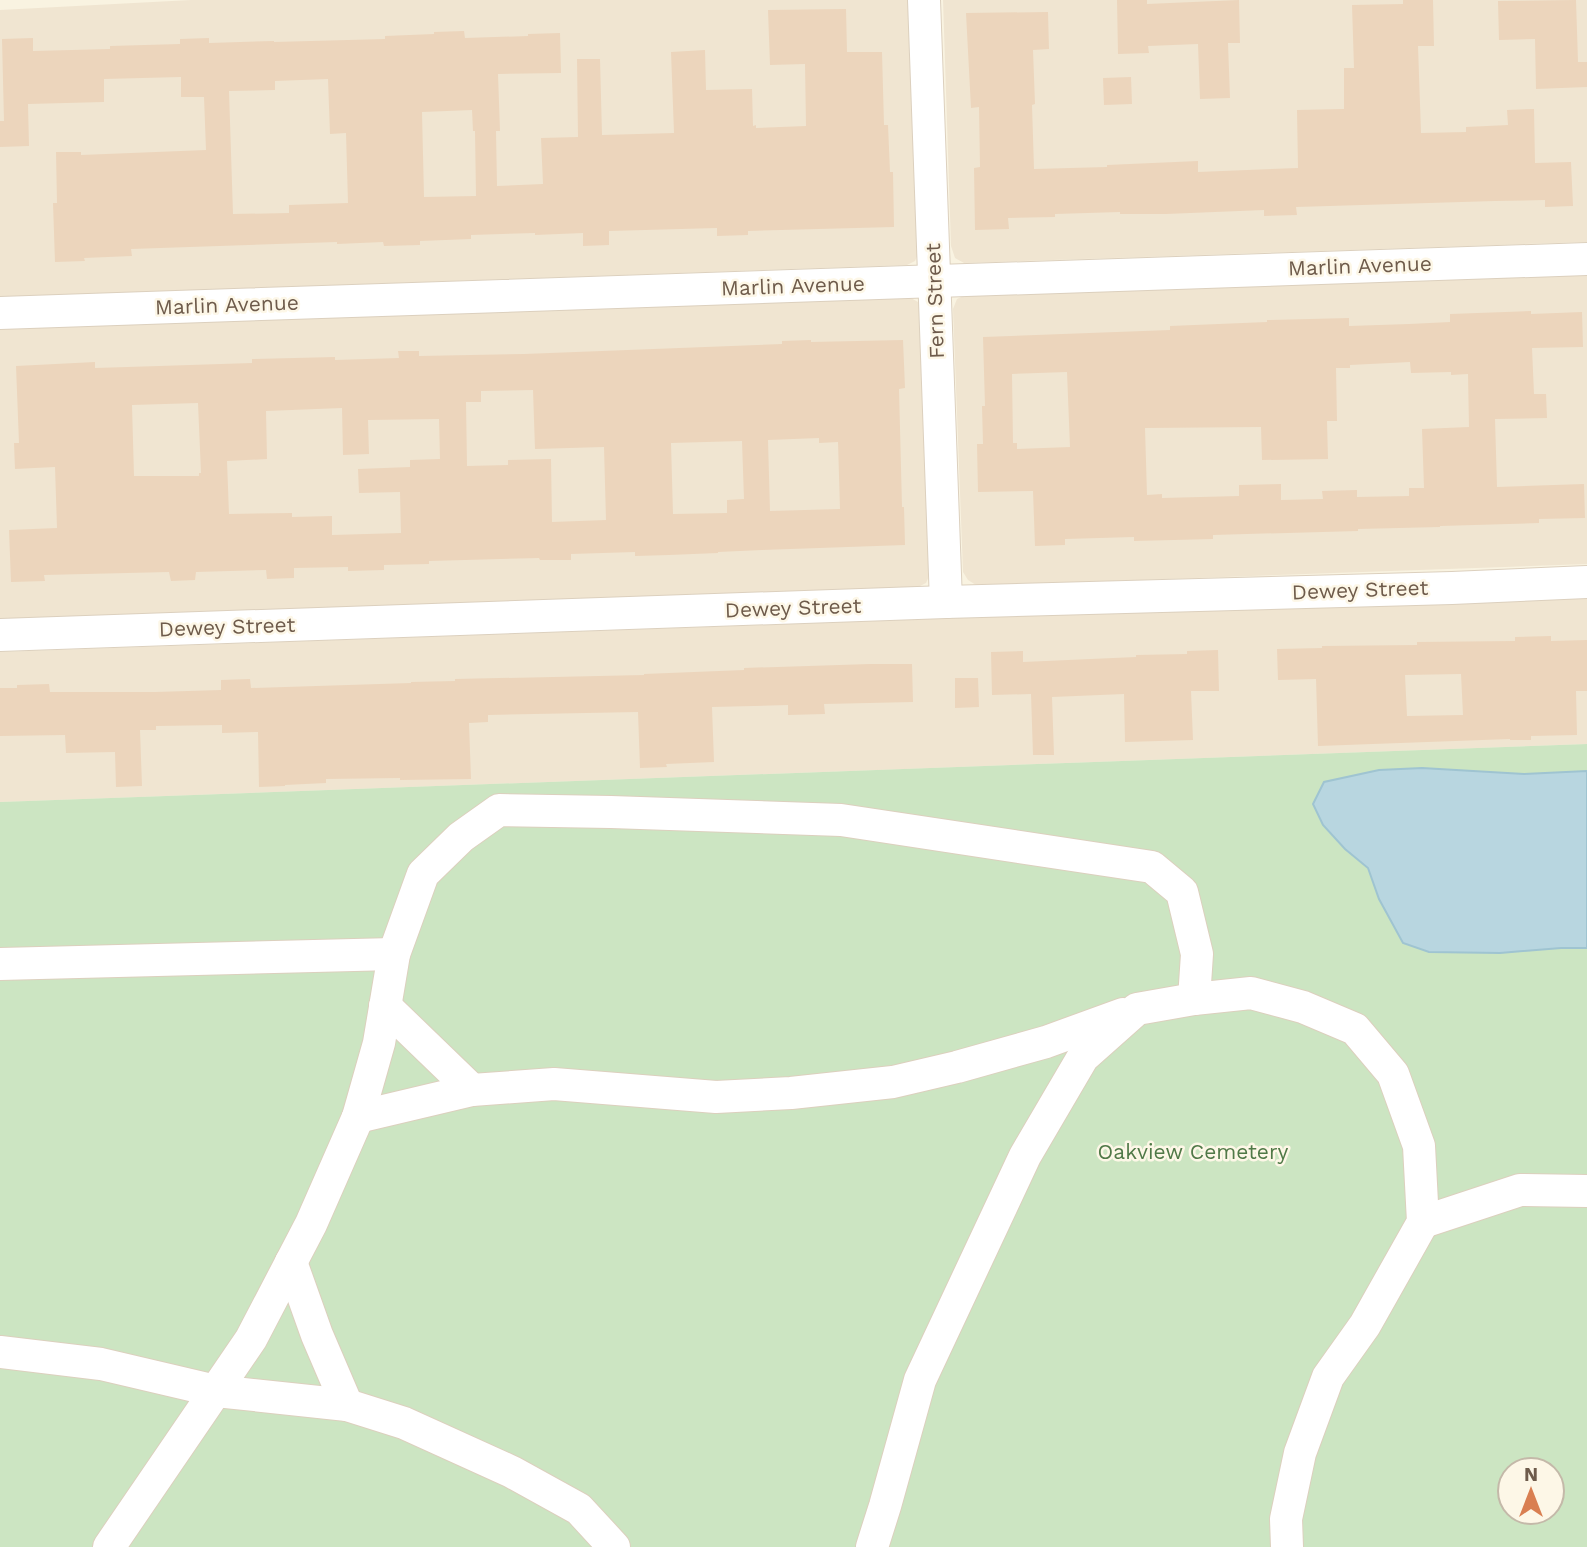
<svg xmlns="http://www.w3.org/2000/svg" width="1587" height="1547" font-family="'Work Sans',sans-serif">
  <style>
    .residential { fill: #f0e5d1 }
    .green { fill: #cce5c2; fill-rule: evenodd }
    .water { fill: #b8d6e0; stroke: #9fc4d1; stroke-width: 2 }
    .building { fill: #ecd5bc; fill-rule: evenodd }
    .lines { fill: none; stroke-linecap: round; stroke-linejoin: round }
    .minor-casing { stroke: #dcd0be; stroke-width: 34 }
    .minor { stroke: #fff; stroke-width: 32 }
    .labels { text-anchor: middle; stroke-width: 5; stroke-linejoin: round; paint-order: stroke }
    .street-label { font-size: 21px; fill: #6e5b4b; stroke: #fdf7e7 }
    .park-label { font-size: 21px; fill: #507947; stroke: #fdf7e7 }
  </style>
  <rect width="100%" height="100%" fill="#f9f3e1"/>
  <g class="residential">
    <polygon points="191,0 910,0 919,252 915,261 907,265 0,297 0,10"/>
    <polygon points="943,0 1587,0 1587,242 964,263 955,258 951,246"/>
    <polygon points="1587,274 1587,564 999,585 976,585 968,580 963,572 953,309 957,299 965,295"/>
    <polygon points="909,297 918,302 921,310 930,574 926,583 918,587 0,620 0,329"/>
    <polygon points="1587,596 1587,744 0,802 0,652"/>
  </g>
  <path class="green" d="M1587,744V1547H0V802ZM1510,1470H1552V1512H1510Z"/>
  <polygon class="water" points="1422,768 1524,774 1587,771 1587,948 1561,948 1500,953 1429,952 1403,943 1379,899 1368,868 1345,849 1323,825 1313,804 1324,782 1379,770"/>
  <g class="building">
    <polygon points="1117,0 1147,0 1147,4 1239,0 1240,43 1228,43 1230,98 1200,99 1198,44 1148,46 1149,53 1118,54"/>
    <polygon points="1403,0 1433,0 1434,46 1418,46 1421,133 1466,132 1466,127 1508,125 1507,110 1534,109 1535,163 1571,162 1573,206 1545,207 1545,200 1495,201 1296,207 1297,215 1264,216 1264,210 1166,214 1120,214 1120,212 1055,214 1055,217 1008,218 1009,229 975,230 974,168 980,167 979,107 971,108 966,13 1048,12 1049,49 1033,50 1035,104 1032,105 1034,169 1107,167 1107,165 1198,161 1198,172 1298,168 1297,110 1344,109 1344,68 1354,68 1352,5 1403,4"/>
    <polygon points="1576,0 1578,62 1587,62 1587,87 1536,89 1535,39 1499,40 1498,1"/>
    <path d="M846,9L847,52H882L884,125H888L890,172H893L894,227L748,231V235L717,236V228L609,231V245L583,246V233L535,235V233L471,235V239L420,241V245L384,246L383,242L337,244V242L131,249L132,256L84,258L85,261L55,262L53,203H57L56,152H81V155L206,150L204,97H181V77L104,79V102L28,104L29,146L0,147V121H4L2,39L33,38V51L110,49V46L180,44V39L209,38V43L274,41V42L385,39V36L434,34V32L464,31L465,38L528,36V34L560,33L561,73L498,74L500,131H496L497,186L543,184L541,138L578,137L577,59H600L602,135L674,133L671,52L705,50L706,90L752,89L753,126L756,125V128L806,126L805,64L770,65L768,10ZM328,79L330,134L346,133L348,203L289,205V213L233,214L229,91L275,90V81ZM472,110L473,131H475L476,196L424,197L422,112Z"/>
    <polygon points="1131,77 1132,104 1104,105 1103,78"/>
    <path d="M1531,311V314L1582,312L1583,347L1532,348L1534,394H1546L1547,418L1495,419L1497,487L1584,484L1585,518L1539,519V523L1440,526V527L1358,529V531L1213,535V539L1134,541V537L1065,539V545L1035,546L1033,491L978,492L977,444H983L982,406H985L983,337L1170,330V326L1267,322V320L1349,318V326L1409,324L1450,322V314ZM1410,362L1411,373L1451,372V375L1468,374L1469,427L1422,429L1424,488H1409V496L1357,497V490L1322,491L1323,499L1281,500V484L1239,485V496L1162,498V494L1147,495L1145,428L1261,427L1262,460L1328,459L1327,421H1337L1336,368H1350V365ZM1067,372L1070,447L1017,449V443H1013L1012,374Z"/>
    <path d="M811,340V342L903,340L905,388L899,389L902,507H904L905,545L762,550L718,552V553L669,555L635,556V552L571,554V560H540L539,558L429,561V564L384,565V570L348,571V567L294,568V578L267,579L266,570L196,572L195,580L171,581L169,572L44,575L45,581L11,582L9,530L57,528L55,467L15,469L14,443H19L16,366L95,362V368L159,366L252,363V359L335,357V360L399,358L398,351H419V356L524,354L782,344V341ZM533,390L535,449L604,447L606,520L552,522L551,459L508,460V465L467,466L466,402H481V391ZM198,403L201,473H199V476H134L132,405ZM342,408L343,455L369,454L368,420L439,419L440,459L410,460V467L358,469L359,493L400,492L401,533L332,535V516L292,517V513L229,514L227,461L267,459L266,411ZM819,438V443L838,442L840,509L770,511L768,440ZM742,441L744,499L727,500V513L673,514L671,443Z"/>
    <path d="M1551,636V641L1587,640V691H1576L1577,735L1531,736V740H1510V739L1318,746L1316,679L1278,680L1277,649L1322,648V646L1417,645V642L1515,641V637ZM1461,674L1463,715L1407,716L1405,675Z"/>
    <polygon points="1218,650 1219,691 1191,691 1193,740 1125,742 1124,694 1052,697 1054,755 1033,755 1031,694 992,695 991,652 1023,651 1023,662 1136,657 1136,655 1187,654 1187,651"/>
    <polygon points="870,664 912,664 913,702 824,704 825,714 788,715 788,705 712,707 714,762 666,764 667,767 640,768 638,712 488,715 488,722 469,723 471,779 400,780 400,778 326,779 326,783 285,785 285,786 259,787 258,732 222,733 222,725 156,726 156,730 140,730 142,786 116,787 115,752 66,753 65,735 0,736 0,688 17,688 17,685 49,684 50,692 155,692 221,690 221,680 250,679 251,688 411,683 411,682 455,681 455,679 644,675 644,674 744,670 744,668"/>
    <polygon points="955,678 978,678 979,707 955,708"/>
  </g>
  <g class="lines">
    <g class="minor-casing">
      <g id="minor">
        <polyline points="924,0 946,602"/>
        <polyline points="0,313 1587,259"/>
        <polyline points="0,635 946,602 1452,588 1587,582"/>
        <polyline points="0,964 394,954"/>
        <polyline points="385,1006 472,1090"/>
        <polyline points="358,1117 472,1090 554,1084 716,1097 791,1093 893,1082 957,1067 1046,1042 1123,1014"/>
        <polyline points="1423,1222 1520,1190 1587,1191"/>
        <polyline points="291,1262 317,1335 347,1405"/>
        <polyline points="0,1352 101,1364 216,1391 347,1405 404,1423 512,1472 579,1509 614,1547"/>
        <polyline points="109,1547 251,1339 311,1224 358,1117 379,1043 394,954 423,874 461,837 499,810 611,812 841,820 1152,867 1182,892 1197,954 1194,999"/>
        <polyline points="872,1547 885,1506 920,1380 1025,1156 1083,1057 1137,1009 1194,999 1251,993 1303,1007 1355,1029 1393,1074 1419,1146 1423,1222 1365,1325 1328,1377 1300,1453 1286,1519 1287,1547"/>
      </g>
    </g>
    <use href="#minor" class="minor"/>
  </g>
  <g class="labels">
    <g class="street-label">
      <text transform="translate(1360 266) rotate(-2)" y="7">Marlin Avenue</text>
      <text transform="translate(793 286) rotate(-2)" y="7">Marlin Avenue</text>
      <text transform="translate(935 301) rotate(-92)" y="7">Fern Street</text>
      <text transform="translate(227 305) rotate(-2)" y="7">Marlin Avenue</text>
      <text transform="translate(1360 590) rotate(-2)" y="7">Dewey Street</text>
      <text transform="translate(793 608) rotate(-2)" y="7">Dewey Street</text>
      <text transform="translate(227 627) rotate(-2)" y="7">Dewey Street</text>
    </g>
    <g class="park-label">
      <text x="1193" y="1159">Oakview Cemetery</text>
    </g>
  </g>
  <g transform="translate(1531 1491)"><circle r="33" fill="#fdf7e7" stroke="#c4b9a9" stroke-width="2"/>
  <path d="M0-5L12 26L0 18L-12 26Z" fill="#d97f51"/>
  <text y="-10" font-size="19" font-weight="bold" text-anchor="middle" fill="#6e5b4b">N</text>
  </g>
</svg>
